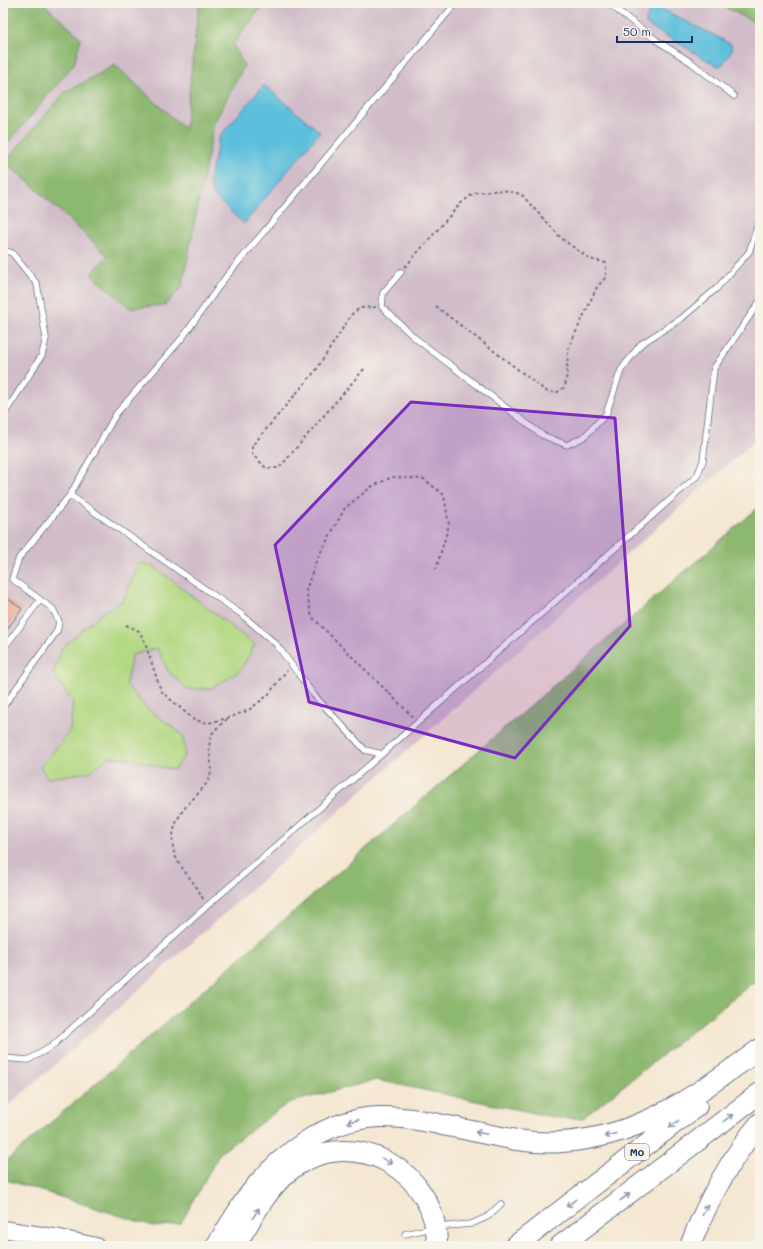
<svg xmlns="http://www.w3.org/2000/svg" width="763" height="1249" font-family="Mali,sans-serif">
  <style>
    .industrial { fill: #d1bdc9 }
    .green { fill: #b2d882; stroke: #668470 }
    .forest { fill: #8db870; stroke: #547467 }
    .water { fill: #5dbfdb; stroke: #3c779c }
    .building { fill: #e4a28f }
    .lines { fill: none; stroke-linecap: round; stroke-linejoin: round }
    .lane-casing { stroke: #676f86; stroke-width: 7 }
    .secondary-casing { stroke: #676f86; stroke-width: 18 }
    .highway-casing { stroke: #676f86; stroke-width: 22 }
    .path { stroke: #676f86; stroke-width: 2; stroke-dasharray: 3 3; stroke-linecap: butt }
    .lane { stroke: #fff; stroke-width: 5.5 }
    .secondary { stroke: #fff; stroke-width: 16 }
    .highway { stroke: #fff; stroke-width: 20 }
    .oneway { stroke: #8d97ae }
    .marked { fill: #7b2cbf; fill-opacity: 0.2; stroke: #7b2cbf; stroke-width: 3; stroke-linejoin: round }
    .labels { text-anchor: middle; stroke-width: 3; stroke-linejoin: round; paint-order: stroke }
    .shield { fill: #f7f3e8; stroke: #5d6a87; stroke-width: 1 }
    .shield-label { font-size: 10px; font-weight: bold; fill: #1b2f5e }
  </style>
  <rect width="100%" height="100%" fill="#f7f3e8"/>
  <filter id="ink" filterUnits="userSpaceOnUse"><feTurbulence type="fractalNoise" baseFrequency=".025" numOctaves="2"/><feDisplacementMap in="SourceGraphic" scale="8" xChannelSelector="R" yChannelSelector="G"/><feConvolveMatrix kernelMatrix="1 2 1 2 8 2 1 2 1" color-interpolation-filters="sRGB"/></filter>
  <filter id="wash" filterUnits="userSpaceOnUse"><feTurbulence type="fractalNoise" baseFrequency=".012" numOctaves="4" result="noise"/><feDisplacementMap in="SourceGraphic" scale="16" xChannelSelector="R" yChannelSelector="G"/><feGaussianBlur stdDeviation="0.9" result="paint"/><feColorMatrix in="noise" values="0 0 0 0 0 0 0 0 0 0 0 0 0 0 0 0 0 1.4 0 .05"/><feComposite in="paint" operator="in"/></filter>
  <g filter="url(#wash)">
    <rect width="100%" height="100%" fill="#f5e7d1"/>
    <polygon class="industrial" points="3,3 725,3 760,24 760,436 3,1111"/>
    <polygon class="green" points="139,563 152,565 255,645 240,671 210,689 187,689 168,671 157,648 132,655 126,684 144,706 183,735 185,755 174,770 128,758 109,757 90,772 48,778 40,767 70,731 73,702 53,674 62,648 103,612 123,601"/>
    <g class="forest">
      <polygon points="3,3 43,3 81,38 74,64 3,149"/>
      <polygon points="199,3 265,3 233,44 244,66 214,123 182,287 165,305 130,308 91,274 108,256 23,177 4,163 64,93 115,65 185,129"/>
      <polygon points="717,3 760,3 760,25"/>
      <polygon points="760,506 760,977 583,1118 557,1118 376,1080 288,1103 220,1153 181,1223 156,1227 3,1179 3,1164"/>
    </g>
    <g class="water">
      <polygon points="656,6 731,44 732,50 722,65 717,66 646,24 646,20 652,7"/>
      <polygon points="264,85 320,132 244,224 213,195 209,180 220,136"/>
    </g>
    <g id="blocks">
      <polygon class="building" points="3,595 22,609 3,635"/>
    </g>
  </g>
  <g filter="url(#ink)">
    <use href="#blocks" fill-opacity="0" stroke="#676f86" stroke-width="1"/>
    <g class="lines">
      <g class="lane-casing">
        <g id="lane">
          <polyline points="608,3 656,40 692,63 734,96"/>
          <polyline points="3,250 12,253 37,284 46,338 42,355 3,416"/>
          <polyline points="401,272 383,293 382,307 415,338 542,435 567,445 584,437 606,414 621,370 641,344 682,318 717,288 749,252 758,224 760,221"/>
          <polyline points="70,495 241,614 276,644 314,695 365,750 382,754"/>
          <polyline points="3,649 40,600"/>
          <polyline points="3,707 57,631 59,622 53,609 12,579 19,558 70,495 116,414 183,337 225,278 456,3"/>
          <polyline points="3,1058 28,1060 51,1047 207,906 382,754 697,476 703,461 714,368 760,301"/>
          <polyline points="405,1234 436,1227 471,1224 487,1217 501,1204"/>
        </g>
      </g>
      <g class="secondary-casing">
        <polyline id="secondary" points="3,1229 60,1238 96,1246"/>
      </g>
      <g class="highway-casing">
        <g id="highway">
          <path d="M216,1246C227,1229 237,1212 248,1196C279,1155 326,1119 378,1117C404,1116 428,1122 453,1127C488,1134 525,1145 562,1142C642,1137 697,1094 760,1049"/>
          <path d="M235,1246C252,1219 267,1187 293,1168C354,1124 438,1171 437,1246"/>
          <polyline points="515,1246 697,1106"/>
          <polyline points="560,1246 760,1093"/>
          <path d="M690,1246C707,1202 729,1160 760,1123"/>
        </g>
      </g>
      <g class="path">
        <polyline points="405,267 460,204 474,193 503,190 521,194 562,239 590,259 606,263 606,277 597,287 568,349 567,373 565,387 556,393 546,391 434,305"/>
        <polyline points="364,369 279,468 266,468 252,454 252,446 316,370 352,314 360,308 376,307"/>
        <polyline points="126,625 139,631 144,640 161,691 194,720 208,723 228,718 249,710 268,695 287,670"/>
        <polyline points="413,717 312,617 306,590 317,559 345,508 371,487 392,477 424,479 444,495 449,525 436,569"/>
        <path d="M203,899C197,885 187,876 179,863C168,846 172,825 184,809C190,801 205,788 209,779C215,764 205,748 212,734C215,729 223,723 227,719"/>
      </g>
      <use href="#lane" class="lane"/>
      <use href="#secondary" class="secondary"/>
      <use href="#highway" class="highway"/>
    </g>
    <defs><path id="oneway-shaft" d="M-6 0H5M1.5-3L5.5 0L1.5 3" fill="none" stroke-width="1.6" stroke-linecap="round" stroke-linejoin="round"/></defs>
    <g class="oneway">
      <use href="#oneway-shaft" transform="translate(728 1118) rotate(-38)"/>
      <use href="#oneway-shaft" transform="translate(353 1121) rotate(167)"/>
      <use href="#oneway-shaft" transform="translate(674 1124) rotate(142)"/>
      <use href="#oneway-shaft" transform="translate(481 1133) rotate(-168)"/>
      <use href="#oneway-shaft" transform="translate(610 1135) rotate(165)"/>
      <use href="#oneway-shaft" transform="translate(387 1161) rotate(29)"/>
      <use href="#oneway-shaft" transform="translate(625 1197) rotate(-37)"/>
      <use href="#oneway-shaft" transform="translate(571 1203) rotate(142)"/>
      <use href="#oneway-shaft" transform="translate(705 1210) rotate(-64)"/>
      <use href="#oneway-shaft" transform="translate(256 1213) rotate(-58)"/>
    </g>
  </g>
  <path class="marked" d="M411,402L615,418L630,626L515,758L309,702L275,545Z"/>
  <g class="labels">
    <rect class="shield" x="625" y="1144" width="24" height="16" rx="3"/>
    <g class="shield-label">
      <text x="637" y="1156">M0</text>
    </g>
  </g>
  <rect width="763" height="1249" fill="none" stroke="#f7f3e8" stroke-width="16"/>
  <path d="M617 36v6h75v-6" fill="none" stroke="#1b2f5e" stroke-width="2"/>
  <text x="623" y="36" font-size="12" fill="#1b2f5e" stroke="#f7f3e8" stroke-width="3" paint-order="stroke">50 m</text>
</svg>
